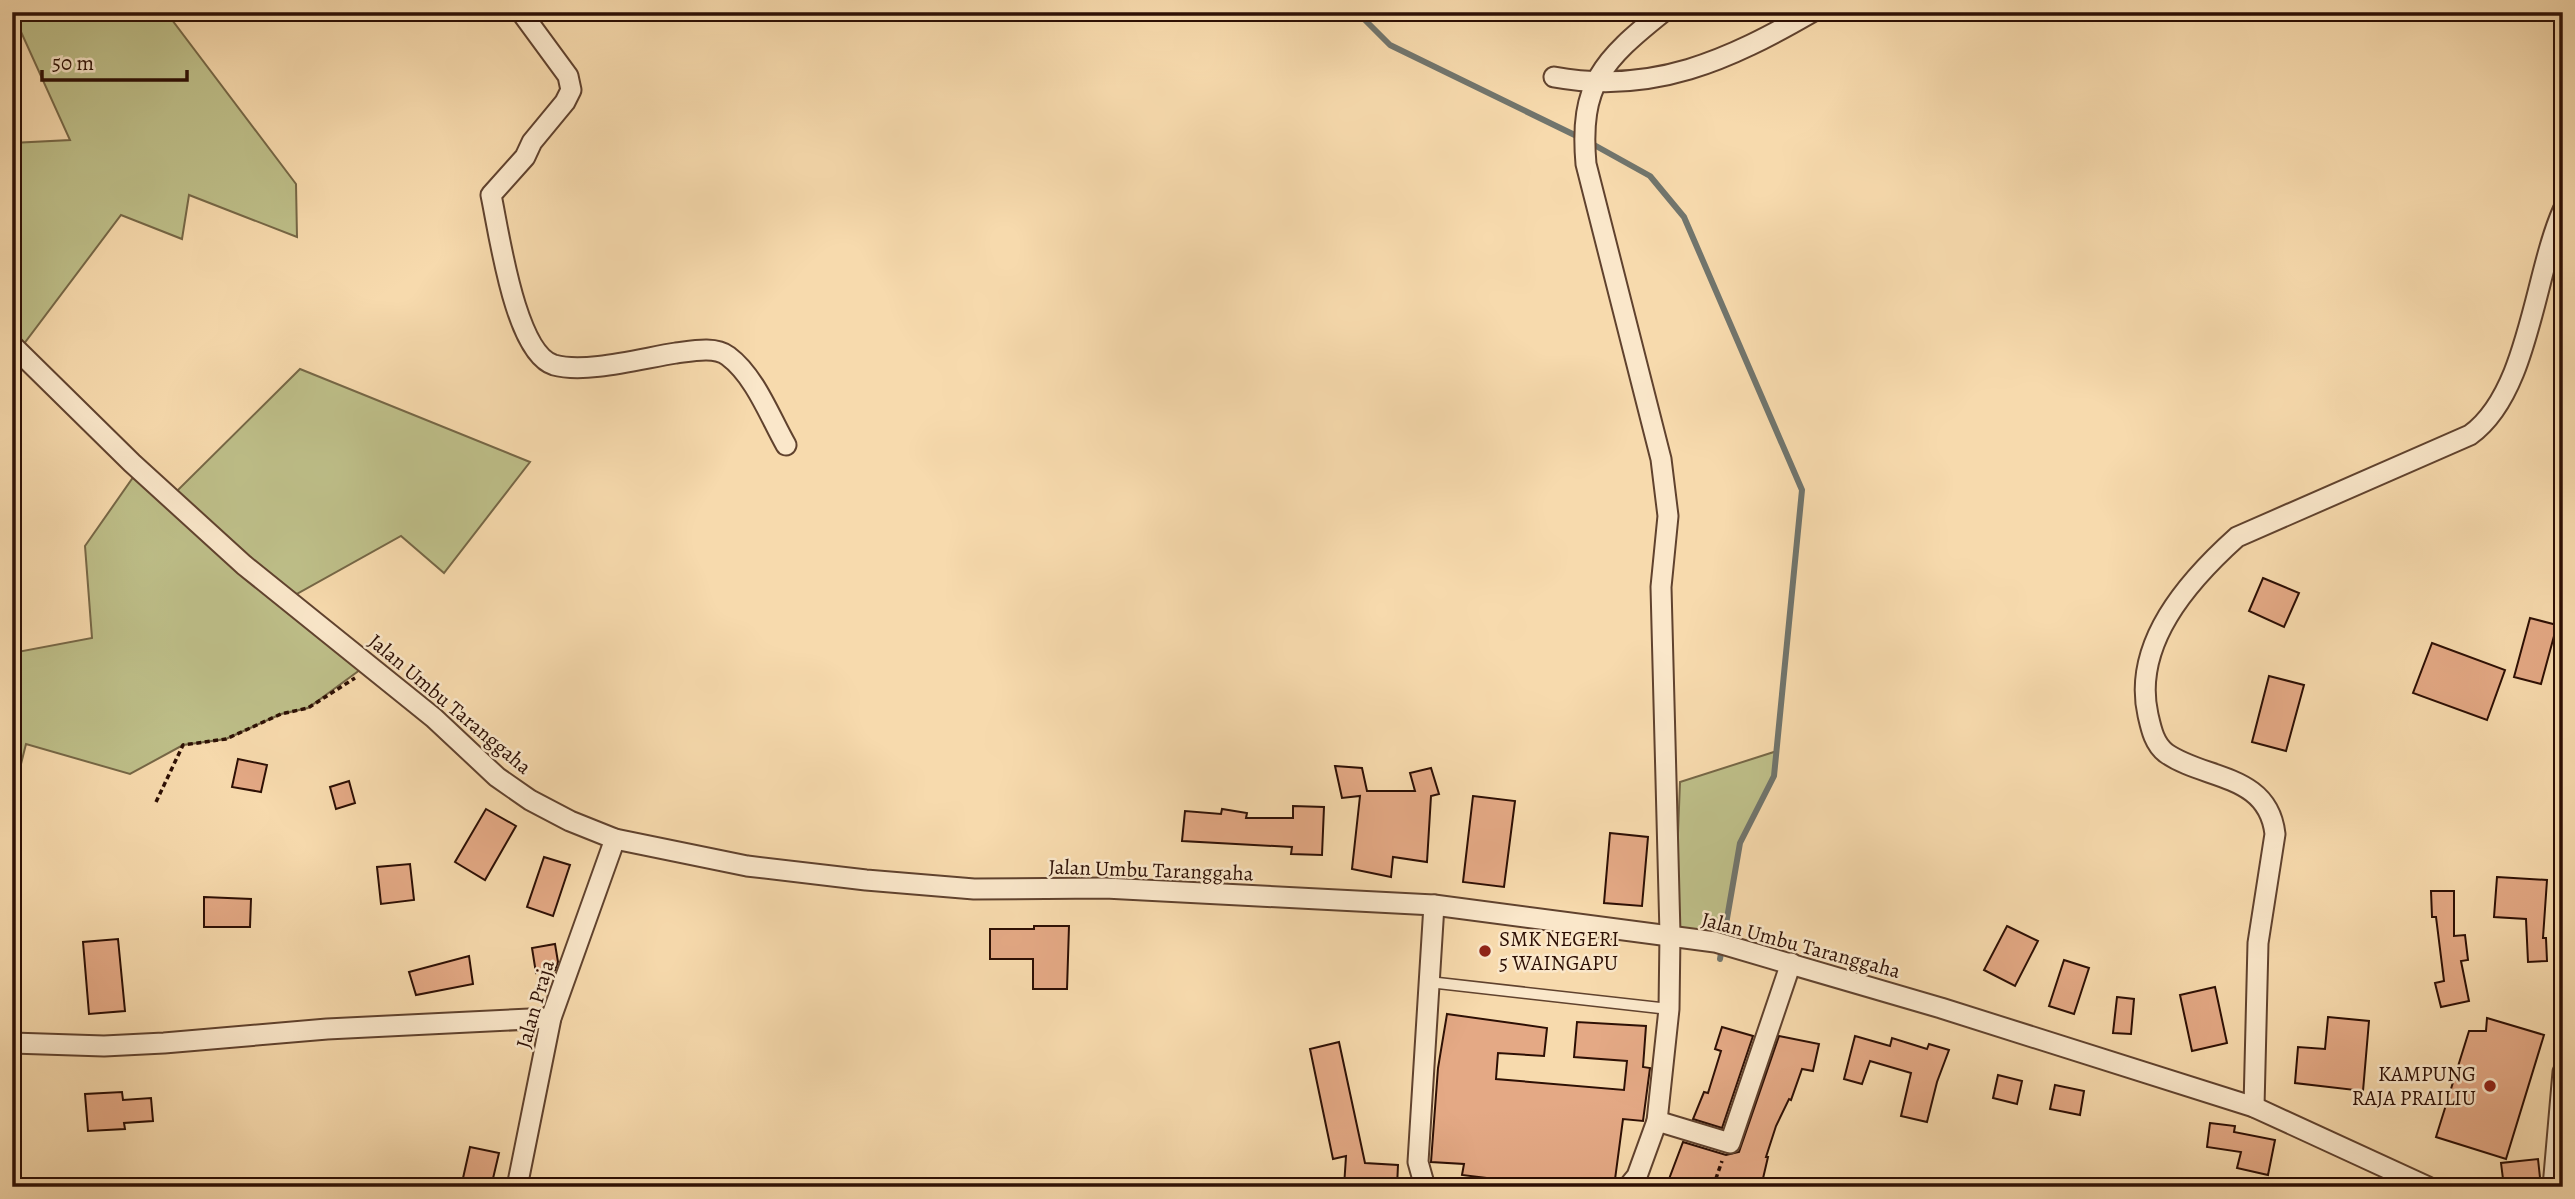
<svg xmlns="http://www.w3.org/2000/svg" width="2575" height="1199" font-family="Alegreya,serif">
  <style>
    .green { fill: #bebf89; stroke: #766746; stroke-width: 2 }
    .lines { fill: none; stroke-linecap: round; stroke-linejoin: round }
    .stream { stroke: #71756d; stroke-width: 6 }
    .building { fill: #e4a985; stroke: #2d0f04; stroke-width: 2 }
    .lane-casing { stroke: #60422e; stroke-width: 13 }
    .street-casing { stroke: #60422e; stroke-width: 23 }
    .path { stroke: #2d0f04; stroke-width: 3.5; stroke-dasharray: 5 3.5; stroke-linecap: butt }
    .lane { stroke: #fae7ca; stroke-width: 10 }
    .street { stroke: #fae7ca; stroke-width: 19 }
    .poi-dot { fill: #8f2418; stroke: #fae7ca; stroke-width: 2.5 }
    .labels { text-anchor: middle; stroke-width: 5; stroke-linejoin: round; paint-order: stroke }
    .street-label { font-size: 21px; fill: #2d0f04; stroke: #fae7ca }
    .poi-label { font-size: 21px; fill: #2d0f04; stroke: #fae7ca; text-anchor: start }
  </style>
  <rect width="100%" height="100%" fill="#f7daad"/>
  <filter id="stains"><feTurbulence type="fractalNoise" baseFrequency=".00286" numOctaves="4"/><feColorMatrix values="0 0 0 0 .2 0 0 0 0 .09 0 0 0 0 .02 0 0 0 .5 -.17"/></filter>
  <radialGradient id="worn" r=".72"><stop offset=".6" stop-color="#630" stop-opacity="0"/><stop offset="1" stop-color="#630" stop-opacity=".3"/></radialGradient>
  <g class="green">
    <polygon points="12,12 166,12 296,184 297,237 189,195 182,239 121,215 20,349 12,342 12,231 20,221 12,211 12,143 70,140"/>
    <polygon points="300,369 530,462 444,573 401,536 288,599 368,664 308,708 281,714 226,739 183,745 130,774 26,744 12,800 12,653 92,638 85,546 141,466 174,494"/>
    <polygon points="1777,751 1774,776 1740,843 1723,942 1674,936 1680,782"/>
  </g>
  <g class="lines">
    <polyline class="stream" points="1357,12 1390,45 1587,141 1650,176 1684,217 1802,490 1774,776 1740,843 1720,959"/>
  </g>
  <g class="building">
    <polygon points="2263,578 2299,593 2284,627 2249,611"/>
    <polygon points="2530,618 2557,625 2541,684 2514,677"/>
    <polygon points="2432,643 2505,670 2487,720 2413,693"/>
    <polygon points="2269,676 2304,685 2286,751 2252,742"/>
    <polygon points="238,759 267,765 261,792 232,787"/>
    <polygon points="1335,766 1362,768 1367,791 1415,791 1410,773 1431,768 1439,794 1431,796 1427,862 1393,857 1391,877 1352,869 1360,796 1342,798"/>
    <polygon points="349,781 355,803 336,809 330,787"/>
    <polygon points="1473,796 1515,801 1504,887 1463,882"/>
    <polygon points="1293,806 1324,807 1322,855 1291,854 1292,847 1182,841 1185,811 1221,814 1222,809 1247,813 1246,818 1293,818"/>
    <polygon points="486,809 516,826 485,880 455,862"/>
    <polygon points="1610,833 1648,837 1642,906 1604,903"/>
    <polygon points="544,857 570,865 553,916 527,907"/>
    <polygon points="410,864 414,900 381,904 377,867"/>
    <polygon points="2497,877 2547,880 2543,938 2546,938 2547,961 2528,962 2526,919 2494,917"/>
    <polygon points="2431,891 2454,891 2454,936 2465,935 2468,960 2461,961 2469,1001 2441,1007 2435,983 2444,981 2436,917 2432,917"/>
    <polygon points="204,897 251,899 250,927 204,927"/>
    <polygon points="1034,926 1069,926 1067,989 1033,989 1033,959 990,959 990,929 1034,929"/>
    <polygon points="2007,926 2038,941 2015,986 1984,970"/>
    <polygon points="118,939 125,1011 89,1014 83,942"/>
    <polygon points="555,944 558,962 555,970 536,973 532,948"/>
    <polygon points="469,956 473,984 416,995 409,972"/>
    <polygon points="2064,960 2089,968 2074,1014 2049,1006"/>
    <polygon points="2215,987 2227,1043 2192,1051 2180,995"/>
    <polygon points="2117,997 2134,999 2131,1034 2113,1033"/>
    <polygon points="1447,1014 1547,1028 1544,1056 1498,1053 1496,1079 1624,1090 1627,1061 1574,1057 1577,1022 1646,1026 1643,1067 1650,1068 1643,1121 1623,1119 1614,1187 1527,1187 1527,1183 1462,1175 1464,1164 1431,1162 1438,1068"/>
    <polygon points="2328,1017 2369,1021 2363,1091 2295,1083 2298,1047 2325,1049"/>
    <polygon points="2487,1018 2544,1035 2506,1159 2436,1137 2469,1031 2486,1031"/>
    <polygon points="1722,1027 1753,1036 1722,1128 1693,1119 1704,1092 1708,1093 1721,1051 1715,1049"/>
    <polygon points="1779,1036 1819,1044 1813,1071 1802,1069 1791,1100 1789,1099 1776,1126 1766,1157 1768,1157 1761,1187 1666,1187 1683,1142 1726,1155 1739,1152"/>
    <polygon points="1855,1036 1890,1046 1892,1038 1927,1049 1929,1044 1949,1050 1937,1082 1927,1122 1901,1116 1911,1073 1870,1061 1862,1084 1844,1079"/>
    <polygon points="1339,1042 1365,1163 1398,1165 1397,1187 1344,1187 1346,1156 1333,1159 1310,1049"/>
    <polygon points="1998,1075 2022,1081 2017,1104 1993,1098"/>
    <polygon points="2055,1085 2084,1091 2080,1115 2050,1109"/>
    <polygon points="122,1092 123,1100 151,1098 153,1121 124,1123 125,1129 88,1131 85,1094"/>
    <polygon points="2210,1123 2235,1126 2234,1132 2275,1140 2268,1175 2237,1168 2241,1152 2207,1147"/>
    <polygon points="470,1147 499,1153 491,1187 461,1187"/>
    <polygon points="2538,1159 2541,1187 2504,1187 2501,1163"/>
  </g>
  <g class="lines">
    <g class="lane-casing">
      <polyline id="lane" points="1429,982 1669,1009"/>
    </g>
    <g class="street-casing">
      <g id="street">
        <path d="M521,12L568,76L571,90L565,102L532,142L525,157L491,195C499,232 515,353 554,365C586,374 643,358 676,353C692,351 715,346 728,356C755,376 770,417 786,445"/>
        <path d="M1554,77C1653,95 1729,60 1812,12"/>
        <polyline points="12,345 132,463 244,565 434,718 497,777 530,800 570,821 615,839 747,866 866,880 974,889 1105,888 1434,905 1715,942 1941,1008 2254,1107 2428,1187"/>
        <polyline points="12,1043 104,1046 164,1043 327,1029 551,1018"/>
        <path d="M2254,1107L2258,943L2275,834C2268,773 2204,780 2166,753C2154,744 2151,728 2148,715C2132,644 2188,581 2237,537L2470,435C2529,393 2534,275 2563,210"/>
        <polyline points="1657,1121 1730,1143 1791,963"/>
        <polyline points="517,1187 551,1018 615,839"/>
        <polyline points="1425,1187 1418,1162 1434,905"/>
        <path d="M1628,1187L1637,1176L1657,1121L1669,1009L1670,934L1661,587L1668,516L1661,459L1586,164C1579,84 1603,60 1663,12"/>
        <polyline points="2553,1187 2563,1072"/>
      </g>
    </g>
    <g class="path">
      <polyline points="156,802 183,745 226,739 281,714 308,708 355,678"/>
      <polyline points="1713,1187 1722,1161"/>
    </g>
    <use href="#lane" class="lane"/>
    <use href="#street" class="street"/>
  </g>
  <g class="poi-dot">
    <circle cx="1485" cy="951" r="7"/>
    <circle cx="2490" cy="1086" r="7"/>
  </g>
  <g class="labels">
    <g class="street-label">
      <text transform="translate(450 704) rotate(40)" y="7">Jalan Umbu Taranggaha</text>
      <text transform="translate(1151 870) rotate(2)" y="7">Jalan Umbu Taranggaha</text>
      <text transform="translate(1801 945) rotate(15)" y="7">Jalan Umbu Taranggaha</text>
      <text transform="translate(535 1004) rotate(-74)" y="7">Jalan Praja</text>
    </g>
    <g class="poi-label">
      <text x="1499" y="946">SMK NEGERI<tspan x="1499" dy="24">5 WAINGAPU</tspan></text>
      <text x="2476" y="1081" text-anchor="end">KAMPUNG<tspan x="2476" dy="24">RAJA PRAILIU</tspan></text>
    </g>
  </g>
  <rect width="2575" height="1199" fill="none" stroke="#f7daad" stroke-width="42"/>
  <rect x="14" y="14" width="2547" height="1171" fill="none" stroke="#2d0f04" stroke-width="3.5"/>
  <rect x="21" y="21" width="2533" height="1157" fill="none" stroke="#2d0f04" stroke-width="2"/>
  <path d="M42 70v10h145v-10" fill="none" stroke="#2d0f04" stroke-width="3.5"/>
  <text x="52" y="70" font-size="21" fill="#2d0f04" stroke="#fae7ca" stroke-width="5" paint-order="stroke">50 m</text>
  <rect width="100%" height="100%" filter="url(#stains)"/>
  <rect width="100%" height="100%" fill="url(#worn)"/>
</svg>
